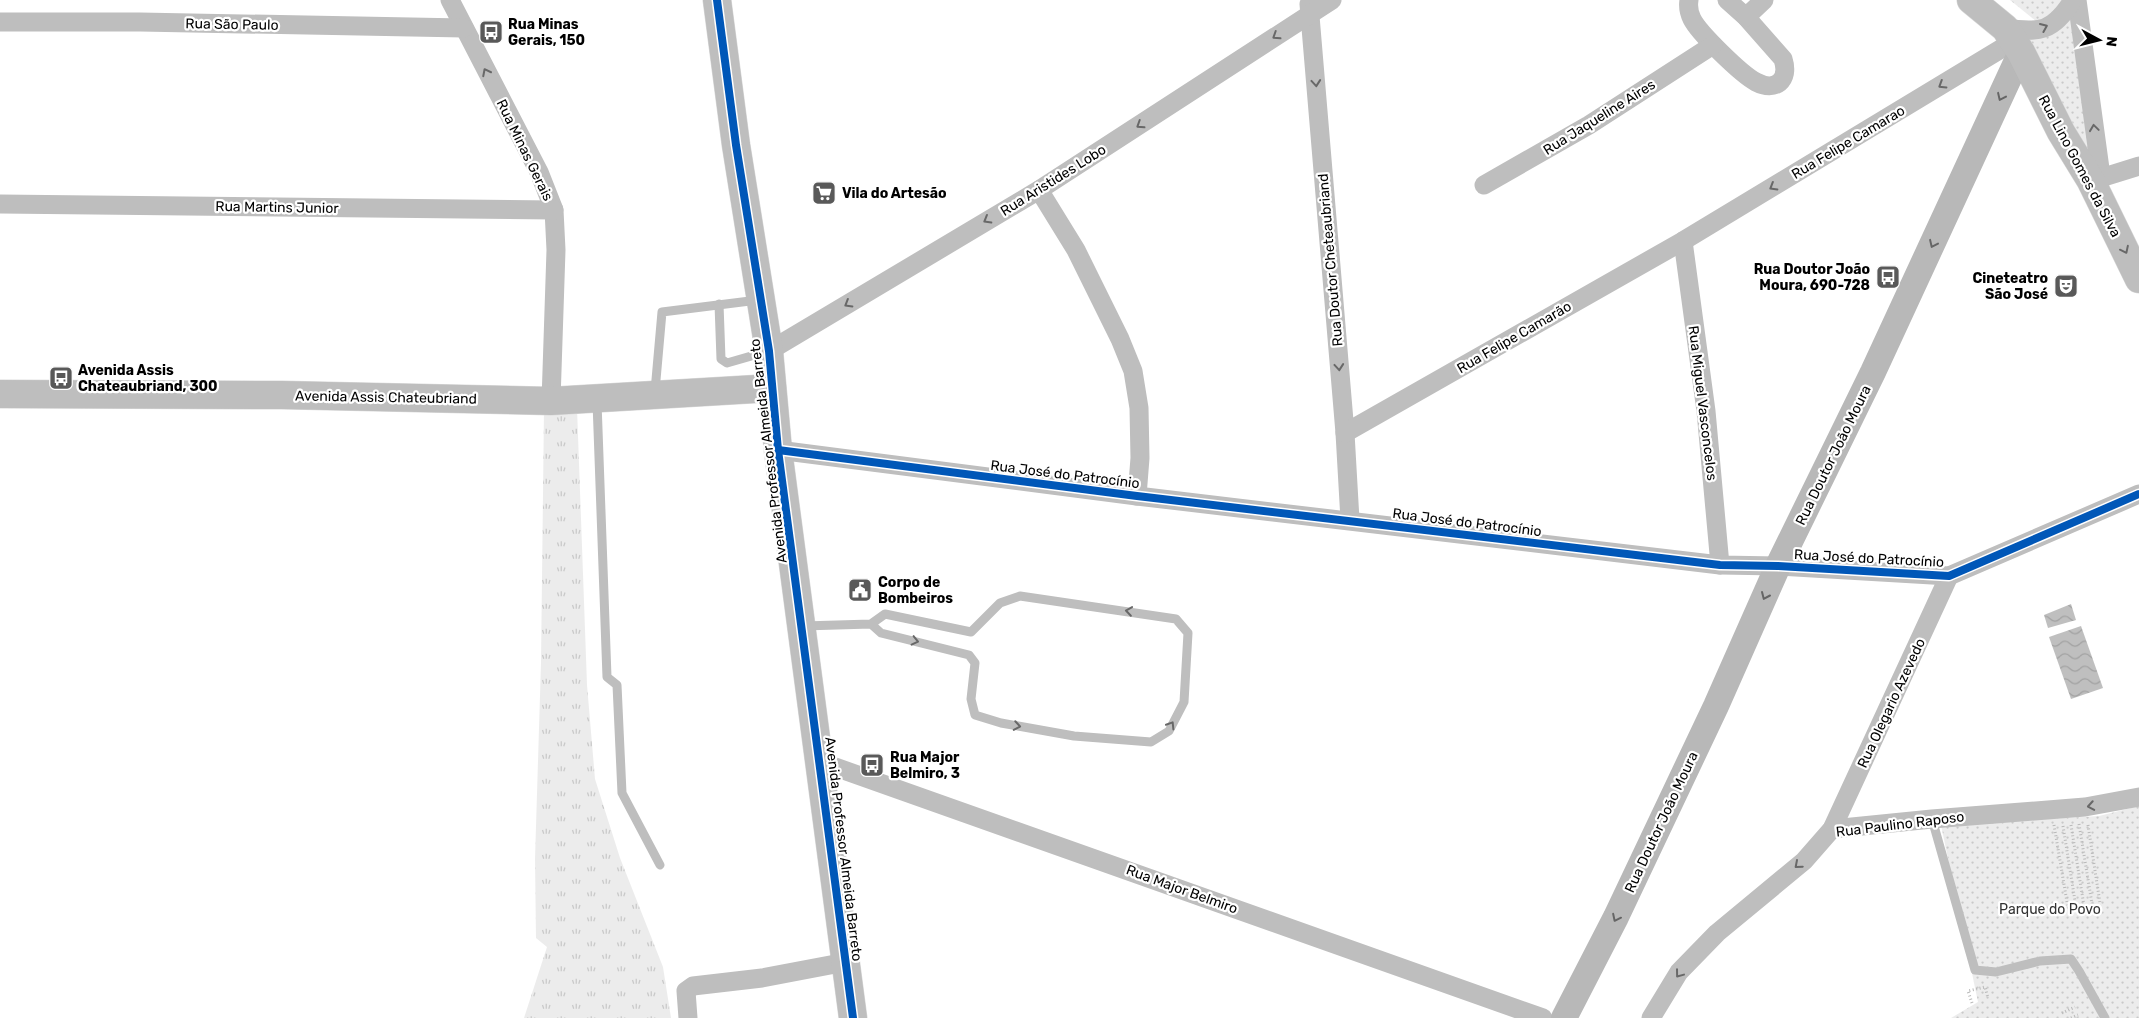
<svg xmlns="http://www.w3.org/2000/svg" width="2139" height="1018" font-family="Rubik,sans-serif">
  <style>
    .grass { fill: url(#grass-tufts) }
    .park { fill: url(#park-dots) }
    .water { fill: url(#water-waves) }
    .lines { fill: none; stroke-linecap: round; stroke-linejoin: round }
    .primary-casing { stroke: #dbdbdb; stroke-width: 29 }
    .path { stroke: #b9b9b9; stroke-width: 3; stroke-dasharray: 1 2.5; stroke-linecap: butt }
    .lane { stroke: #bebebe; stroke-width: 9 }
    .street { stroke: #bebebe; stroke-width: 19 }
    .secondary { stroke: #b8b8b8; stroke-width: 26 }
    .primary { stroke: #bebebe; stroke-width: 28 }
    .cycleway-casing { stroke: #fff; stroke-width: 11 }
    .cycleway { stroke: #0057b8; stroke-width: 8 }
    .oneway { stroke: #686868 }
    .oneway2 { stroke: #656565 }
    .labels { text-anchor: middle; stroke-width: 4.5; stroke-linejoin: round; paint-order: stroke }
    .street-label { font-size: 14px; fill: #000; stroke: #fff }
    .poi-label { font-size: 14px; font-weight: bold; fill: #000; stroke: #fff; text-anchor: start }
    .park-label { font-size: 14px; fill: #333; stroke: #fff }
  </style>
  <defs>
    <pattern id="grass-tufts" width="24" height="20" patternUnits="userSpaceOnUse" patternTransform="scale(1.25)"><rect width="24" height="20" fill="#ececec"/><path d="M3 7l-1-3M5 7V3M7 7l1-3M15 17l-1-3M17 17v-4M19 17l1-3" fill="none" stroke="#c9c9c9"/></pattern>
    <pattern id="park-dots" width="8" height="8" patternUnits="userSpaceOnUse" patternTransform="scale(1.25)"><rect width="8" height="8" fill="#ececec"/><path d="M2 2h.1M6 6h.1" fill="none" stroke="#c9c9c9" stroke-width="1.8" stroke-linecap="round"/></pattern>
    <pattern id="water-waves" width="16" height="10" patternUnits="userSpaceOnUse" patternTransform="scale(1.25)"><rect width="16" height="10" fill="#bfbfbf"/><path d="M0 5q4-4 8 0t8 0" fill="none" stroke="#a2a2a2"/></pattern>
  </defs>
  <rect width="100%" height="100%" fill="#fff"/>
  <polygon class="grass" points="577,408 587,685 595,779 620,858 663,967 671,1018 524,1018 547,947 536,938 535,859 541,663 544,410"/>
  <g class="park">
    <polygon points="2010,0 2068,0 2054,15 2036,21"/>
    <polygon points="2072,12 2094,158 2087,165 2028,39"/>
    <polygon points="2139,806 2139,1018 1951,1018 1978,1002 1941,825 2099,816"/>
  </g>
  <g class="water">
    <polygon points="2071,604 2076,620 2048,628 2044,615"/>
    <polygon points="2081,626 2103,688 2071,699 2049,637"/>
  </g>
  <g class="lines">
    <g class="primary-casing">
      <g id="primary">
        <polyline points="717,0 736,145 769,351 778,450 853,1018"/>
        <polyline points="1971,0 2005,28 2021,52 2061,132 2091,181 2139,279"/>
        <polyline points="0,394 282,395 551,401 772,388"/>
      </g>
    </g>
    <g class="path">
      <polyline points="2079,824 2092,904"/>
      <polyline points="2054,825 2068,908"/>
      <polyline points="2071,825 2084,906"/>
      <polyline points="2088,825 2100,903"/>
      <polyline points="2063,826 2076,907"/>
      <polyline points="1972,1003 1968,991 1985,987 1988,998"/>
      <polyline points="2062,1013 2075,1007"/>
      <polyline points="2071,1018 2078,1015"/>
    </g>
    <g class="lane">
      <polyline points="719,304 721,359 727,363 765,352"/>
      <polyline points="655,391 662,312 758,300"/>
      <polyline points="597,402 607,677 617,685 622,793 660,865"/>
      <polyline points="803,626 871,624 885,614 971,632 1000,603 1020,596 1176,619 1188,633 1184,702 1169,731 1151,742 1074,736 1001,723 975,715 971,699 975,663 969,655 881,633 871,624"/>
      <polyline points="1932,819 1975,970 1996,972 2040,961 2071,959 2079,971 2105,1018"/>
    </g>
    <g class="street">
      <polyline points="450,0 539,172 554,210 556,250 551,401"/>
      <path d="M1689,0C1688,6 1689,13 1692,19C1699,33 1741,74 1756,82C1775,92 1790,81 1783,59L1746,17L1727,0"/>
      <polyline points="2077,0 2101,176"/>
      <polyline points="1309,4 1345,433 1350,520"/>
      <polyline points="1746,17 1764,0"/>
      <polyline points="0,22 140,22 464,28"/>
      <path d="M2005,28C2040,33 2053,32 2073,0"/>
      <polyline points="2091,181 2139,166"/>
      <polyline points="1484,185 1589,125 1713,45"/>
      <polyline points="1039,190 1076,250 1120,339 1133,371 1139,408 1140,458 1137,496"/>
      <polyline points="0,204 554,210"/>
      <polyline points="1683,241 1706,411 1720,565"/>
      <polyline points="769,351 1039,190 1332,0"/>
      <polyline points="1345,433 1683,241 2014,41"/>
      <polyline points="778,450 1137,496 1720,565 1778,566 1949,576 2139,494"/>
      <polyline points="821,762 1543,1018"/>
      <polyline points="1832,829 1932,819 2085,807 2139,797"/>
      <polyline points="688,1018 686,991 693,986 762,978 846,962"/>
      <polyline points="1651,1018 1679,972 1717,933 1804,861 1832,829 1949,576"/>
    </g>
    <polyline class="secondary" points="1564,1018 1616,917 1716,706 1778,566 1873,372 2021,52"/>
    <use href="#primary" class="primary"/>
    <g class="cycleway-casing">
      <g id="cycleway">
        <polyline points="717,0 736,145 769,351 778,450 853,1018"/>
        <polyline points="778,450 1137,496 1720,565 1778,566 1949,576 2139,494"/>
      </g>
    </g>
    <use href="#cycleway" class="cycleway"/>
  </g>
  <defs><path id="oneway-chevron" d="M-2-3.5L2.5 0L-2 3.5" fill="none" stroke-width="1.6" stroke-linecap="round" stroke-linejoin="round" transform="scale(1.25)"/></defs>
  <g class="oneway">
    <use href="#oneway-chevron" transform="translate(2044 27) rotate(-23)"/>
    <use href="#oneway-chevron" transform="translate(1276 36) rotate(147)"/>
    <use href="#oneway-chevron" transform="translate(486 72) rotate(-117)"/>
    <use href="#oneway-chevron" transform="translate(1316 83) rotate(85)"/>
    <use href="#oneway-chevron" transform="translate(1942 85) rotate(148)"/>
    <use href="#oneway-chevron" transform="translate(1140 125) rotate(147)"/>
    <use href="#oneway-chevron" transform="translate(2094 128) rotate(-98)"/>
    <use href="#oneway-chevron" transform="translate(1773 187) rotate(149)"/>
    <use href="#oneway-chevron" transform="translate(987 220) rotate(150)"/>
    <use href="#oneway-chevron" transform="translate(2125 250) rotate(64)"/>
    <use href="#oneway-chevron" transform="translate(848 304) rotate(149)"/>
    <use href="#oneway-chevron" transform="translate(1339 367) rotate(85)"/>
    <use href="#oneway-chevron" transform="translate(1129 611) rotate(-172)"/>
    <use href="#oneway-chevron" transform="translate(915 641) rotate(13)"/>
    <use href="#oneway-chevron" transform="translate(1171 725) rotate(-58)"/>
    <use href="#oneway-chevron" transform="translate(1017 726) rotate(10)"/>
    <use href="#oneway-chevron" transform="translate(2091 806) rotate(170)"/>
    <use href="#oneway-chevron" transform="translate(1798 865) rotate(139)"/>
    <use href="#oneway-chevron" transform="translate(1679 974) rotate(127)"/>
  </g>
  <g class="oneway2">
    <use href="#oneway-chevron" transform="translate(2001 97) rotate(115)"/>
    <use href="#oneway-chevron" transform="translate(1933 244) rotate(115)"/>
    <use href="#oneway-chevron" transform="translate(1765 596) rotate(114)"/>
    <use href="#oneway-chevron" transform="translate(1616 918) rotate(116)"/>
  </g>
  <defs>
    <g id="bus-square" transform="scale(1.25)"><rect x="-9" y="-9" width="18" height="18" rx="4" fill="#595959" stroke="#fff"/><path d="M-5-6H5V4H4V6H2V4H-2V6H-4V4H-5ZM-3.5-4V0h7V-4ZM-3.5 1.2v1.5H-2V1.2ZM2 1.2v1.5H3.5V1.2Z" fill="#fff"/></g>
    <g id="supermarket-square" transform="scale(1.25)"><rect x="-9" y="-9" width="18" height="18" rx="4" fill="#595959" stroke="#fff"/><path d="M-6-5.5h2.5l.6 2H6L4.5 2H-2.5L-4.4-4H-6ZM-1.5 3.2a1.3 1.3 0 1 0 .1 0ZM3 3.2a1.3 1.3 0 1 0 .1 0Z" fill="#fff"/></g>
    <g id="theatre-square" transform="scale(1.25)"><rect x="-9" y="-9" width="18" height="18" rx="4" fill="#595959" stroke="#fff"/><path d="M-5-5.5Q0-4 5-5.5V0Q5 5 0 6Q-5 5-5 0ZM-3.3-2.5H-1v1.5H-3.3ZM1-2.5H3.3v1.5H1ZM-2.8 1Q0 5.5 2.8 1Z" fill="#fff"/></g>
    <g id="civic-square" transform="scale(1.25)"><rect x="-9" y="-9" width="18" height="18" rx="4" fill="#595959" stroke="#fff"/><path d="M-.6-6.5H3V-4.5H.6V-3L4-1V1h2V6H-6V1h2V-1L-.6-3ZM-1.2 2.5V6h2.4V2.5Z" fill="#fff"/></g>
  </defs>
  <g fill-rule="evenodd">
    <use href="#bus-square" x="491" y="32"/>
    <use href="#supermarket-square" x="824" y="193"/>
    <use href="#bus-square" x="1888" y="277"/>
    <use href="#theatre-square" x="2066" y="286"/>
    <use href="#bus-square" x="61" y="378"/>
    <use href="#civic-square" x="860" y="590"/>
    <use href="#bus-square" x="872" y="765"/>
  </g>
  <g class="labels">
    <g class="street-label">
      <text transform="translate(232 24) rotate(1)" y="5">Rua São Paulo</text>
      <text transform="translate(1599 117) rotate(-32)" y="5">Rua Jaqueline Aires</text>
      <text transform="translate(1848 142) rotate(-31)" y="5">Rua Felipe Camarao</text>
      <text transform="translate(525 150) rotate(64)" y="5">Rua Minas Gerais</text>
      <text transform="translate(2080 166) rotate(62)" y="5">Rua Lino Gomes da Silva</text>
      <text transform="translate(1053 180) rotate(-32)" y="5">Rua Aristides Lobo</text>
      <text transform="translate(277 207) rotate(1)" y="5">Rua Martins Junior</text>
      <text transform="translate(1330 260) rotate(-95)" y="5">Rua Doutor Cheteaubriand</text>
      <text transform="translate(1514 337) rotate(-30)" y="5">Rua Felipe Camarão</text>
      <text transform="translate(386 397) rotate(1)" y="5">Avenida Assis Chateubriand</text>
      <text transform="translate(1703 403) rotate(83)" y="5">Rua Miguel Vasconcelos</text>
      <text transform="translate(768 451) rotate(-97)" y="5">Avenida Professor Almeida Barreto</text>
      <text transform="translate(1833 455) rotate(-64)" y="5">Rua Doutor João Moura</text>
      <text transform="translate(1065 474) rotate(7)" y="5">Rua José do Patrocínio</text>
      <text transform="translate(1467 522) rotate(7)" y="5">Rua José do Patrocínio</text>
      <text transform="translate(1869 558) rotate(3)" y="5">Rua José do Patrocínio</text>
      <text transform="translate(1891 703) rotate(-65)" y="5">Rua Olegario Azevedo</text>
      <text transform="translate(1661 822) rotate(-65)" y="5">Rua Doutor João Moura</text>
      <text transform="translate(1900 824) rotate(-7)" y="5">Rua Paulino Raposo</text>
      <text transform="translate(844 849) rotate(83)" y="5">Avenida Professor Almeida Barreto</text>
      <text transform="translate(1182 889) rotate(20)" y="5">Rua Major Belmiro</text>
    </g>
    <g class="poi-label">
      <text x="508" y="29">Rua Minas<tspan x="508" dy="16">Gerais, 150</tspan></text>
      <text x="842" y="198">Vila do Artesão</text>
      <text x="1870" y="274" text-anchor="end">Rua Doutor João<tspan x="1870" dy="16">Moura, 690-728</tspan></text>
      <text x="2048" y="283" text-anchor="end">Cineteatro<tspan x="2048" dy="16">São José</tspan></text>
      <text x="78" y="375">Avenida Assis<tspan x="78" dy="16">Chateaubriand, 300</tspan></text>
      <text x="878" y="587">Corpo de<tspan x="878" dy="16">Bombeiros</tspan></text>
      <text x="890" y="762">Rua Major<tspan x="890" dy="16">Belmiro, 3</tspan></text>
    </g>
    <g class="park-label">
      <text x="2050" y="914">Parque do Povo</text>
    </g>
  </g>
  <g transform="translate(2099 40) rotate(97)" stroke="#ffffff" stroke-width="4" paint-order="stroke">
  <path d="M0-4L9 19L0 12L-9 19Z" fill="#000000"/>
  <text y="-8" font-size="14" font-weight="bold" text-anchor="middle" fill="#000000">N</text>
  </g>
</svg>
